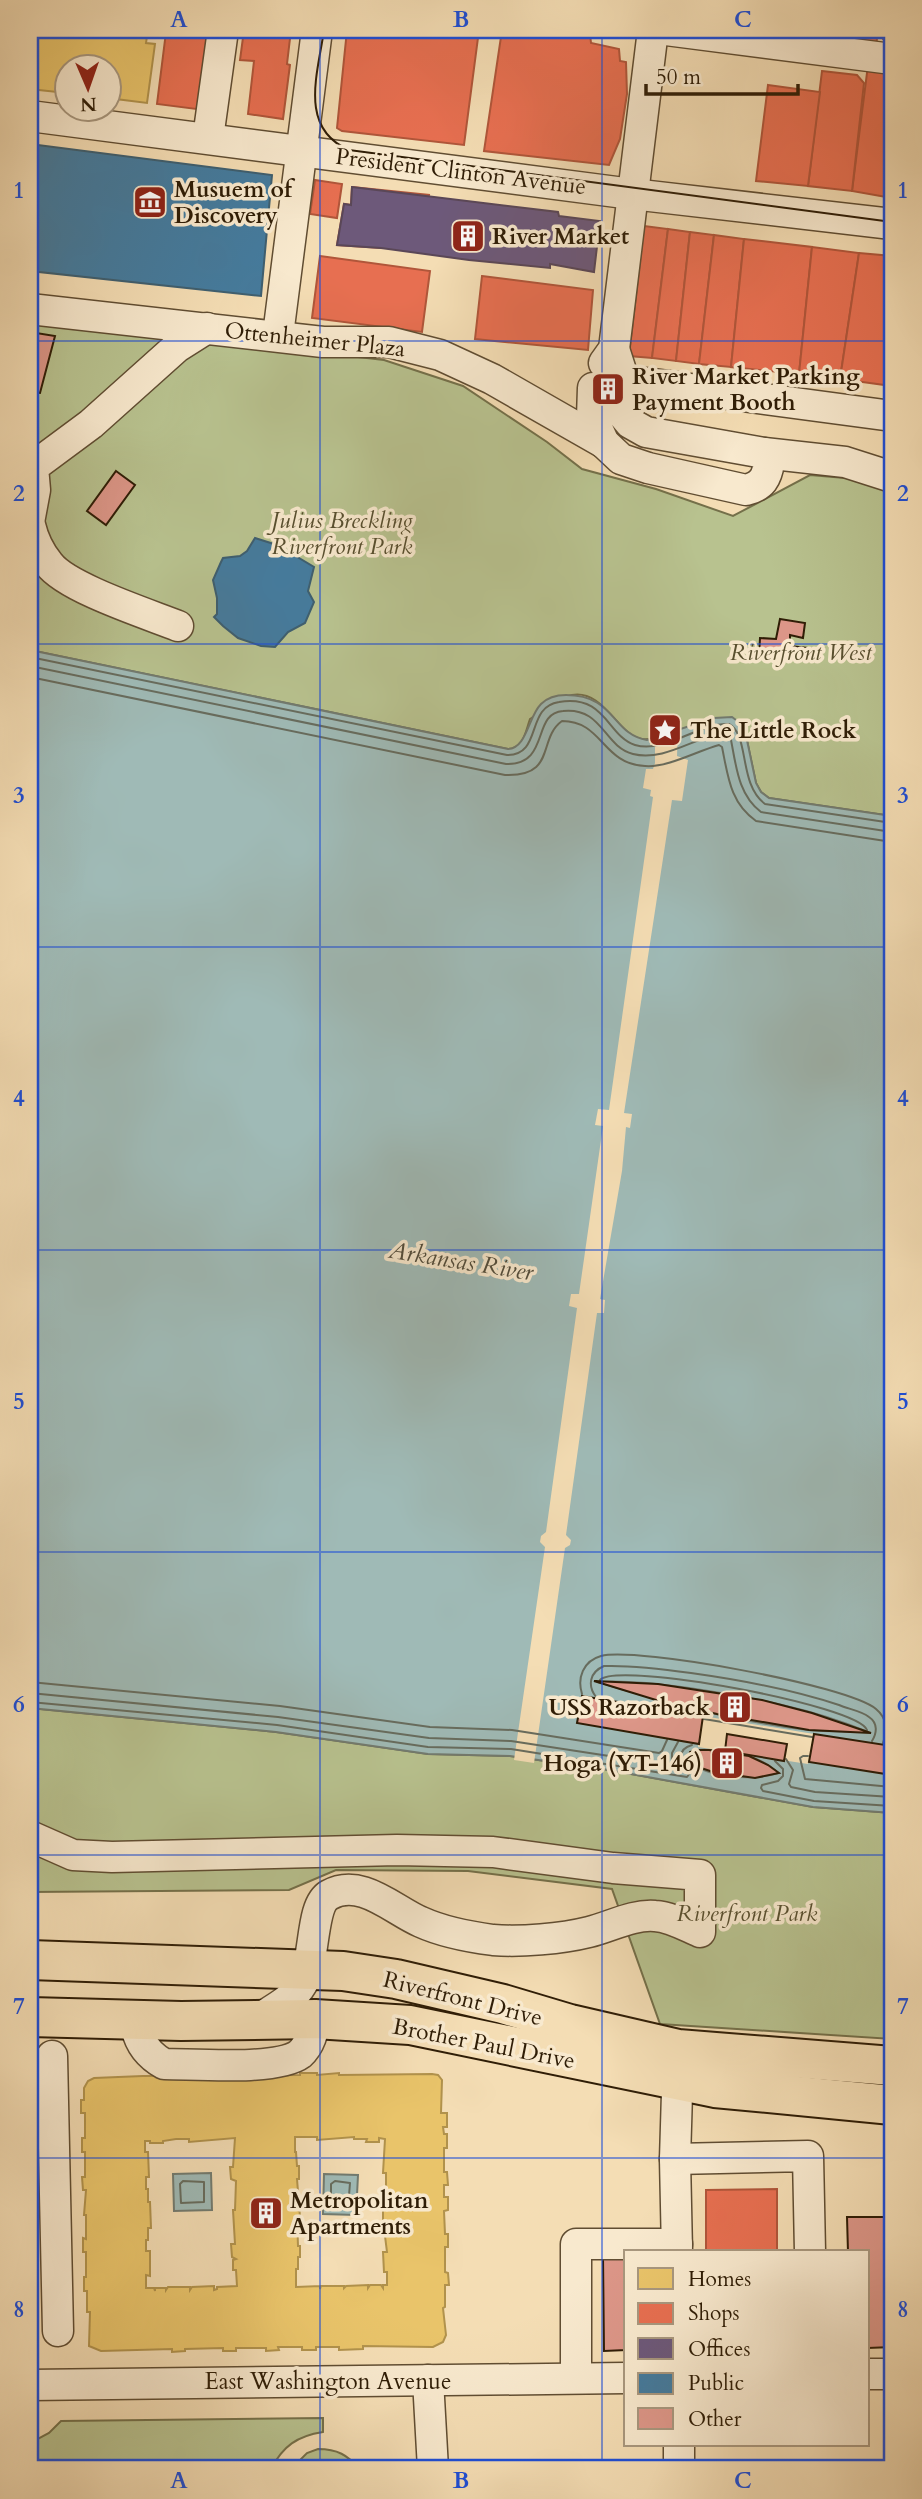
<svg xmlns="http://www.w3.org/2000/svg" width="922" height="2499" font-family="Cardo,serif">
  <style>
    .green { fill: #b8c28f; stroke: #74704a; stroke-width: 2 }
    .water { fill: #9fbab6; stroke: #727b70; stroke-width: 2; fill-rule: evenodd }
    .pier { fill: #f4ddb4 }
    .homes { fill: #e9c46a; stroke: #b1924c; stroke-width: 2; fill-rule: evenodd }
    .shops { fill: #e76f51; stroke: #b0563a; stroke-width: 2 }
    .offices { fill: #6d597a; stroke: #5a4757; stroke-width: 2 }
    .public { fill: #457b9d; stroke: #3e5f70; stroke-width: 2 }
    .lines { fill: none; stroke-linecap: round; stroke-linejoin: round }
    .shore { stroke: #676c5e; stroke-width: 2 }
    .building { fill: #dc9688; stroke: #2f1d06; stroke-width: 2 }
    .minor-casing { stroke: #604d32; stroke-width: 33 }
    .major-casing { stroke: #2f1d06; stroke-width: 42 }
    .minor { stroke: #f8e9ce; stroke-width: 30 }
    .major { stroke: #f4ddb4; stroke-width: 38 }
    .tram { stroke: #2f1d06; stroke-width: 2 }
    .grid { fill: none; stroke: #1d4ed8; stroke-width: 2; stroke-opacity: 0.55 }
    .labels { text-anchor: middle; stroke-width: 7; stroke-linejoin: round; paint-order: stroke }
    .street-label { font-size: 23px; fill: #2f1d06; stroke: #f8e9ce }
    .poi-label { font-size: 23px; font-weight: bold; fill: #2f1d06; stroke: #f8e9ce; text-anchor: start }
    .park-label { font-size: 23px; font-style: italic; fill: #584f2f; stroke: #f8e9ce }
    .water-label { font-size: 24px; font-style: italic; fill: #514c3b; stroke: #f8e9ce }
    .neatline { fill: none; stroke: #1d4ed8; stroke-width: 2.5 }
    .grid-label { font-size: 23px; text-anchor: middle; font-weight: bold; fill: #1d4ed8 }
  </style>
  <rect width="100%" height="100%" fill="#f4ddb4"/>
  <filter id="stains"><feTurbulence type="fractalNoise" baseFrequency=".00286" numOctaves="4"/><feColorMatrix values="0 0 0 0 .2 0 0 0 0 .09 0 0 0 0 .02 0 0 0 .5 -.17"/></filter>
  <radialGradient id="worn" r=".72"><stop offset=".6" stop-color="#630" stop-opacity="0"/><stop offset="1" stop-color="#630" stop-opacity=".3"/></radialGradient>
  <g class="green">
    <path d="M30,319L384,360L463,386L547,442L582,469L656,489L733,516L810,475L892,482V816L769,798L761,792L756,783L744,726C723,727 699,726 679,731C667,734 654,741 642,739C618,736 604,689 572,695C564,697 539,714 530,719C525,733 524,748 508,749L30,650Z"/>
    <polygon points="30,1708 276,1732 428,1754 510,1756 609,1770 813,1807 892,1813 892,2039 660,2024 612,1889 468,1871 336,1870 289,1890 30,1892"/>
    <path d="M323,2418V2432C297,2436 283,2446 271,2469H81L30,2461V2443L49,2433L61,2421Z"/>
    <path d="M318,2449C337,2449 348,2455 359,2469H291L307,2453Z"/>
  </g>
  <g class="water">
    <path d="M30,650L508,749C527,748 528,717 541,704C548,697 556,695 566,695C616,695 611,734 647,740L714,718L732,717L744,726L756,783L761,792L769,798L892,816V1813L813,1807L609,1770L510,1756L428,1754L276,1732L30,1708ZM598,1682C626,1680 660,1684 689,1688C749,1697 812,1708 868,1732C848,1731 828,1732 808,1730C737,1722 666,1703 598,1682ZM697,1750C724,1749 759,1754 778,1773C754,1781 708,1778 688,1761L690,1752Z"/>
    <polygon points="211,2173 212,2210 174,2211 173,2174"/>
    <polygon points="324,2174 358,2175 356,2215 323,2214"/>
  </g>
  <g class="pier">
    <polygon points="678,728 677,756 688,760 682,801 672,800 624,1113 632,1114 630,1128 626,1127 622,1171 600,1299 605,1300 604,1313 597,1313 566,1535 571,1540 570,1545 565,1548 534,1763 514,1760 545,1547 540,1542 541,1536 546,1532 577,1308 569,1306 571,1294 579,1294 603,1126 595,1125 598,1109 609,1110 653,797 650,796 651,790 643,788 646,769 653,769 655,763 655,745 650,745 652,735"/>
    <polygon points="703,1716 814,1734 808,1764 698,1747"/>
  </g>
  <g class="homes">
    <polygon points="30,30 102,30 147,36 146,43 155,44 147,103 108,98 108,66 66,66 66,93 30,89"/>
    <path d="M300,2073H317V2075L339,2073V2075L432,2074L438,2075L442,2080L441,2113H447V2127H443L444,2134H447V2148H444V2172H447L448,2185H444V2197H448V2210L444,2211L445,2234H448V2247H445V2272L448,2273L449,2285H445V2307L443,2308L446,2335L443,2342L433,2347L363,2346V2349L339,2350V2347H316V2350H302V2347H278L279,2350L266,2351V2348H236V2351H223V2348L185,2349V2351L172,2352V2349L101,2351L89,2346L90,2312H87V2291H84V2277H86V2252H83V2238L86,2239V2215H84L86,2190H83L82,2177H85V2152H82V2138H85V2113H81V2100H84V2088L88,2081L94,2078L143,2076L300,2075ZM295,2137H317V2140L354,2137V2139H367L366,2142H379V2138L385,2139L383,2173H386V2187H384V2200L386,2201L383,2202V2225H386V2228H384L387,2252H383L384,2272H387V2285H383V2288L381,2285H370L368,2288V2285L346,2286L344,2288V2286H321L320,2289V2286L296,2287V2269H298V2257H300V2246H298L297,2217H300L297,2179H299V2166H297L296,2152H295ZM235,2138L233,2167H230L231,2179L236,2181L235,2210H233L235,2244H231L232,2257L236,2259L233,2260V2270H236L237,2286L217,2287V2289L214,2290V2286L192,2287L190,2290V2287H168L166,2290V2288H155V2291L154,2288H146V2275L150,2276V2251H146V2240H148V2228H151L150,2202H148V2189H146V2177H149L148,2152H145V2141H150V2143H163V2141L176,2139H189V2142Z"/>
  </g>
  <g class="shops">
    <polygon points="244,30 291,30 287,64 290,65 283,119 248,114 254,61 240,60"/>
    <polygon points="347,30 479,30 464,145 342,131 337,128"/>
    <polygon points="502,30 560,30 590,34 591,43 619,49 620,61 626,62 627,94 620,139 609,165 484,151"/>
    <polygon points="743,30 878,30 876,47"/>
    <polygon points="884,30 892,30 892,41 883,39"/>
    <polygon points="166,32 213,38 204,110 157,104"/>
    <polygon points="868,65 892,68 892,198 852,191"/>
    <polygon points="822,71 857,75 864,83 852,191 808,186"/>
    <polygon points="768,85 820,92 808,186 756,181"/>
    <polygon points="315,180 342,184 337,218 310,214"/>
    <polygon points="352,187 429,195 423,236 384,230 381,248 337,245 344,204 351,205"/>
    <polygon points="644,226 668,229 652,358 629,356"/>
    <polygon points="668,229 690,232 676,361 652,358"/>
    <polygon points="690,232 714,235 699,364 676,361"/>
    <polygon points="714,235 744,239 731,367 699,364"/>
    <polygon points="744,239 812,247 799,374 731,367"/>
    <polygon points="812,247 859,253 840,379 799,374"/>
    <polygon points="859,253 892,256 892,386 840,379"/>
    <polygon points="320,256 430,271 422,332 312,318"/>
    <polygon points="482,276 593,290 588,350 475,339"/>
    <polygon points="777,2189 777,2252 706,2252 706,2190"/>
  </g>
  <polygon class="offices" points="352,187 558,212 559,216 600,221 594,272 550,264 550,268 469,260 381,248 337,245 344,204 351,205"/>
  <g class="public">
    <polygon points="30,144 272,175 261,296 30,271"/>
    <polygon points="255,538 277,545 314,567 308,591 314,602 305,623 288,632 275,647 261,646 238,638 223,626 214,617 217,614 217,598 213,580 221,562 223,558 240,556 247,551"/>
  </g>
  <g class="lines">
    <g class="shore">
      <path d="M30,657L507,755C543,755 525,707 559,702C606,694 607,736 635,745C665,754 700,722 729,724C750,735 738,784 765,804L892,823"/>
      <path d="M30,666L506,764C551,765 531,713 563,711C603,707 603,746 633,754C665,762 696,736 727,732L730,735C736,763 737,794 761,812L892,832"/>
      <path d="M30,677L505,775C557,777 537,739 562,721C603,721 602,764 645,766C667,768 697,751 719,745L722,747C728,776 730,803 756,821L892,842"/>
      <path d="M600,1680C618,1661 858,1705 867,1730"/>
      <polyline points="30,1682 280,1706 430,1727 512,1730 659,1753 662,1751 667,1740"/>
      <polyline points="30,1693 278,1717 429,1738 511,1741 668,1765 672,1763 672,1753 678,1742"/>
      <path d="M582,1694C577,1678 583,1661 601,1656C638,1647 847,1685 876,1709C887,1718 888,1731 883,1743"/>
      <path d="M596,1697C587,1685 590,1672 604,1666C633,1665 663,1669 691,1673C741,1680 791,1689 839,1705C848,1709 862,1711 869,1717C878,1723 877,1733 872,1741"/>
      <path d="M30,1702L277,1725L428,1747L511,1749L687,1777L690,1773C681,1763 675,1750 692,1745"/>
      <polyline points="704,1719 812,1737"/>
      <polyline points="808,1756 803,1756 800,1758 805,1779 892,1787"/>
      <polyline points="786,1759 793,1770 789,1784 791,1787 815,1792 892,1797"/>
      <polyline points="775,1761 783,1769 783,1776 778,1781 762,1785 761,1788 763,1791 814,1801 892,1806"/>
      <polygon points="183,2181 204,2182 204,2202 181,2203 180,2184"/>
      <polygon points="335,2181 350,2183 348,2208 331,2206 331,2184"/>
    </g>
  </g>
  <g class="building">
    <polygon points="30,332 55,336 40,393 30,392"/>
    <polygon points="116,471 135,485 106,525 87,511"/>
    <polygon points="780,619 805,623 803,638 790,635 790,646 816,649 815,662 759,656 760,638 776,639"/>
    <polygon points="594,1681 658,1684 762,1700 812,1713 871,1733 809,1730 717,1714 656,1700"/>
    <polygon points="582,1696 703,1716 699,1744 577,1723"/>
    <polygon points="727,1734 787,1744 784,1761 725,1751"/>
    <polygon points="814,1734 892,1746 892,1775 809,1762"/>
    <polygon points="697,1750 709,1750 749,1756 768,1765 779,1773 755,1778 713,1772 692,1765 688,1761 690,1752"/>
    <polygon points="847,2217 892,2217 892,2347 868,2348 868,2252 848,2252"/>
    <polygon points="603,2256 626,2256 626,2350 604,2351"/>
  </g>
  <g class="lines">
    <g class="minor-casing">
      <g id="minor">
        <polyline points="666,30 892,59"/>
        <polyline points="30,116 632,194 892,224"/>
        <polyline points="208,138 223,30"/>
        <polyline points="30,309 323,342 389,342 440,355 492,379 604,443"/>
        <polyline points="278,335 317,30"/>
        <polyline points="604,363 614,349 653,30"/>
        <polyline points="624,380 892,416"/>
        <path d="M593,388L592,417L604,443L621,459L648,468L746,490C762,486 767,478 769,462L764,453L646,432L630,423L620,411L624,380L614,349"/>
        <polyline points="764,453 845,462 892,477"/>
        <polyline points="30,517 35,490 33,467 91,424 177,347 207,328"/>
        <path d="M30,525C33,538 40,553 49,564C67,588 148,614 178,626"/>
        <path d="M30,1836L73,1855L112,1857L397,1850L493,1852L613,1868L700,1875V1932C686,1926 671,1917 655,1916C633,1914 610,1927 589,1932C561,1939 521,1942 493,1940C470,1937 443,1932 421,1922C393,1910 361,1877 329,1895C310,1906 316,1961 302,1984C293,2000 272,2010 257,2020"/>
        <path d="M135,2020C137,2039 146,2054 164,2064C194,2064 277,2071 300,2054C310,2045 313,2032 315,2019"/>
        <polyline points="52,2056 58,2331"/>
        <polyline points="675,2159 808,2156 810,2252"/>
        <polyline points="677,2252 675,2159 678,2060"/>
        <polyline points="868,2374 892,2374"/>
        <polyline points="576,2378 576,2244 677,2244"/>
        <polyline points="428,2380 433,2469"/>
        <polyline points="30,2385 626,2378"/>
        <polyline points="679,2445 679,2469"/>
      </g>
    </g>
    <g class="major-casing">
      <g id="major">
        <polyline points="30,1960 343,1971 396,1979 503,2004 570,2024 678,2049 892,2066"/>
        <polyline points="30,2017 181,2021 315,2019 410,2025 715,2088 892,2105"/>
      </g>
    </g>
    <use href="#minor" class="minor"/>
    <use href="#major" class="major"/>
    <path class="tram" d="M324,30C318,73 298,128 349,150L892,222"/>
  </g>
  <path class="grid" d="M320,30V2469M602,30V2469M30,341H892M30,644H892M30,947H892M30,1250H892M30,1552H892M30,1855H892M30,2158H892"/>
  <defs>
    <g id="museum-square" transform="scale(1.75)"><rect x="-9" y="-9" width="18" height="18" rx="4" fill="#8f2418" stroke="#f8e9ce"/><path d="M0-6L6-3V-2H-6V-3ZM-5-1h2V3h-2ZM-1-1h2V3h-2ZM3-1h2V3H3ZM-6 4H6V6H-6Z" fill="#fff"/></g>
    <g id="building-square" transform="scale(1.75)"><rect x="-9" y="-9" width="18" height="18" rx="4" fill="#8f2418" stroke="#f8e9ce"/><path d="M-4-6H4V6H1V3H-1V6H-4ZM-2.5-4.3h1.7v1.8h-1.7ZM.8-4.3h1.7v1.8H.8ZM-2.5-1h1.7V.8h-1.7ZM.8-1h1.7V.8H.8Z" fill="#fff"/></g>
    <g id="sight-square" transform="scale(1.75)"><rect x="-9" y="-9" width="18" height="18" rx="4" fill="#8f2418" stroke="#f8e9ce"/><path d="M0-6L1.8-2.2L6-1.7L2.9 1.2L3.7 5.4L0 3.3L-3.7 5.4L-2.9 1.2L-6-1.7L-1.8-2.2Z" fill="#fff"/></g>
  </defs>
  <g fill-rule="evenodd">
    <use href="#museum-square" x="150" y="202"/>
    <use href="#building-square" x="468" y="236"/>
    <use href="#building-square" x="608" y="389"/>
    <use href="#sight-square" x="665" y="730"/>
    <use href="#building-square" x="735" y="1707"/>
    <use href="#building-square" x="727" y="1763"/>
    <use href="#building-square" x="266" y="2213"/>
  </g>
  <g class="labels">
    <g class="street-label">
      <text transform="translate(461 171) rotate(7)" y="8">President Clinton Avenue</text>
      <text transform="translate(315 339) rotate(6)" y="8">Ottenheimer Plaza</text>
      <text transform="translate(463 1998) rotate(14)" y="8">Riverfront Drive</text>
      <text transform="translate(484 2043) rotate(11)" y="8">Brother Paul Drive</text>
      <text x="328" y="2389">East Washington Avenue</text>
    </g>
    <g class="poi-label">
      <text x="174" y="197">Musuem of<tspan x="174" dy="26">Discovery</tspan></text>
      <text x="492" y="244">River Market</text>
      <text x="632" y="384">River Market Parking<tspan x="632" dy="26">Payment Booth</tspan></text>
      <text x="690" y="738">The Little Rock</text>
      <text x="710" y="1715" text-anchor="end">USS Razorback</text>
      <text x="702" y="1771" text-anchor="end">Hoga (YT-146)</text>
      <text x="290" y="2208">Metropolitan<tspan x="290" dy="26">Apartments</tspan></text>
    </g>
    <g class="park-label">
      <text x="342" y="528">Julius Breckling<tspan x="342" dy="26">Riverfront Park</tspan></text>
      <text x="801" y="660">Riverfront West</text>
      <text x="747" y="1921">Riverfront Park</text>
    </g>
    <g class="water-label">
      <text transform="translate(461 1261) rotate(9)" y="8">Arkansas River</text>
    </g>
  </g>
  <rect width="922" height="2499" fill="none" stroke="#f4ddb4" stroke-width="77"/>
  <rect x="624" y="2250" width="245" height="196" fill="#f8e9ce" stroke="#a8977e" stroke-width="2"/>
  <rect x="638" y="2268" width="35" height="21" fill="#e9c46a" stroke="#a8977e" stroke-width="2"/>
  <text x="688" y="2286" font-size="21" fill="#2f1d06">Homes</text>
  <rect x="638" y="2303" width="35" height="21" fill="#e76f51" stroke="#a8977e" stroke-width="2"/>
  <text x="688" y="2320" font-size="21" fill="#2f1d06">Shops</text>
  <rect x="638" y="2338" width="35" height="21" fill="#6d597a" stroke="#a8977e" stroke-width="2"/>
  <text x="688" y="2356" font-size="21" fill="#2f1d06">Offices</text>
  <rect x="638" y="2373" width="35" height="21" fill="#457b9d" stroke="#a8977e" stroke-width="2"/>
  <text x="688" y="2390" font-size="21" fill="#2f1d06">Public</text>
  <rect x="638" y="2408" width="35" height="21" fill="#dc9688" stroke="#a8977e" stroke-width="2"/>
  <text x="688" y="2426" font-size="21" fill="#2f1d06">Other</text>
  <g transform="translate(88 88) rotate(178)"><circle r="33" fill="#f8e9ce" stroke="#a8977e" stroke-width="2"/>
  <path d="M0-5L12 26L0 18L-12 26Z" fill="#8f2418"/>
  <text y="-10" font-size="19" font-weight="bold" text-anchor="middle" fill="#2f1d06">N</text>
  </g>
  <path d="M646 84v10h152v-10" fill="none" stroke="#2f1d06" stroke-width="3.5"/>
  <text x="656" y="84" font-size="21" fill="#2f1d06" stroke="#f8e9ce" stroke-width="5" paint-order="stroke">50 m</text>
  <rect x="38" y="38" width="846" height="2422" class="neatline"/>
  <g class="grid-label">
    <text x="179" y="27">A</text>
    <text x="461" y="27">B</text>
    <text x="743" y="27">C</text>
    <text x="19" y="198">1</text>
    <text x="903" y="198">1</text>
    <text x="19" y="501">2</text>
    <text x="903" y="501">2</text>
    <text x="19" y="803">3</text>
    <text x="903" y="803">3</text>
    <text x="19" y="1106">4</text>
    <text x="903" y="1106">4</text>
    <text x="19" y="1409">5</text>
    <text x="903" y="1409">5</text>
    <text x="19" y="1712">6</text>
    <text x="903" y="1712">6</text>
    <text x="19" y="2014">7</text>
    <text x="903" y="2014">7</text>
    <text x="19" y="2317">8</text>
    <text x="903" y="2317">8</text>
    <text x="179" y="2488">A</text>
    <text x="461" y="2488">B</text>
    <text x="743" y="2488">C</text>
  </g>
  <rect width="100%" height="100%" filter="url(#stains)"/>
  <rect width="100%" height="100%" fill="url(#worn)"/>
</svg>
